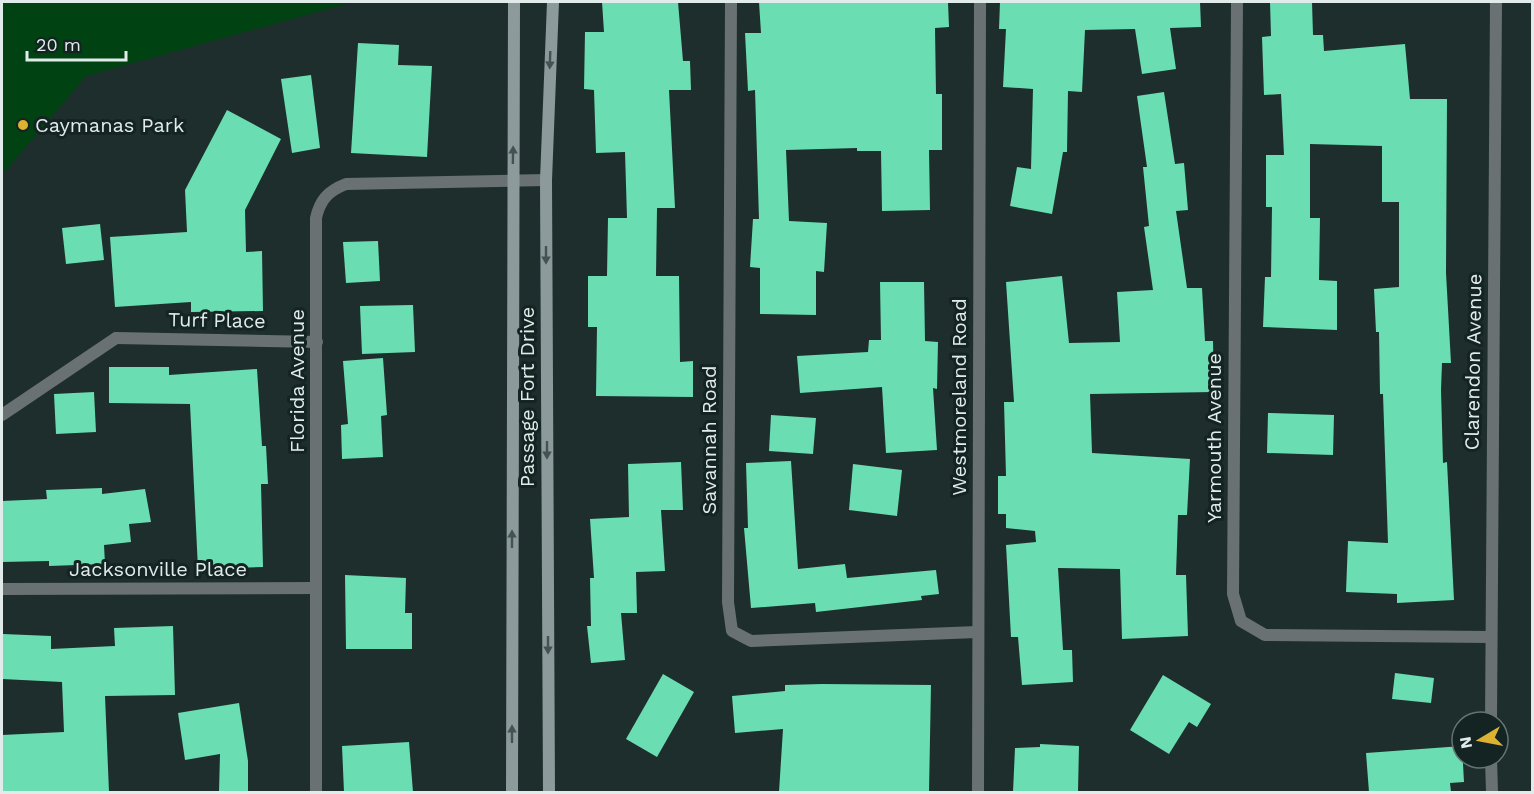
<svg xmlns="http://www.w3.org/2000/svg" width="1534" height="794" font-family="'Work Sans',sans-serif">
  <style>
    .green { fill: #004212 }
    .building { fill: #6bddb2 }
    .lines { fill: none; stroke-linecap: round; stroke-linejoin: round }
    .service { stroke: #697172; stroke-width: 12 }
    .minor { stroke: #697172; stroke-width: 12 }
    .secondary { stroke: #8c9a9b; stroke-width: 12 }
    .oneway { fill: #435352 }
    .poi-dot { fill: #dcb233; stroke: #132422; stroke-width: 2 }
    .labels { text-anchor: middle; stroke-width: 6; stroke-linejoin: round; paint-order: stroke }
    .poi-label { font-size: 20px; fill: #e1ebea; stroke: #132422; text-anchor: start }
    .street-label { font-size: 20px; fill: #e1ebea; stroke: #132422 }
  </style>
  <rect width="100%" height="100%" fill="#1d2e2c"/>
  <polygon class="green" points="2,2 353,2 86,76 2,175"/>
  <g class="building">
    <polygon points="602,2 678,2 683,61 690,61 691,90 669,90 675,208 657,208 656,276 679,276 680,362 693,361 693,397 596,396 597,327 588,327 588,276 607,276 608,218 627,218 625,152 596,153 594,90 584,89 585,32 604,32"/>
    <polygon points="759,2 948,2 949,27 935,28 936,94 942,94 942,150 929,150 930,210 882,211 881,151 857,151 857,148 786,150 789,221 827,223 824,272 816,271 816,315 760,314 760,268 750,267 753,219 759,219 755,90 748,91 745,33 761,33"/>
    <polygon points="1000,2 1200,2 1201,27 1170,28 1176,69 1142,74 1135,29 1085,30 1082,92 1068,91 1067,152 1063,152 1052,214 1010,206 1017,167 1031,169 1033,89 1003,87 1006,29 999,29"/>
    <polygon points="1270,2 1312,2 1313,35 1323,35 1324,51 1405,44 1410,99 1447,99 1446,273 1451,363 1442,363 1441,390 1443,463 1447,462 1454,600 1397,603 1397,594 1346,592 1348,541 1388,543 1383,394 1380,394 1379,332 1376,332 1374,289 1399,287 1399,202 1382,202 1382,146 1310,144 1310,218 1320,218 1319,280 1337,281 1337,330 1263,327 1265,277 1271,277 1272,207 1266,207 1266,155 1284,155 1281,94 1264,95 1262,37 1271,36"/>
    <polygon points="358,43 399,45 398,65 432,66 427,157 351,153"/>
    <polygon points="311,75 320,148 292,153 281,79"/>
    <polygon points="1164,92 1175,164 1184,163 1188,210 1176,211 1187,288 1202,288 1205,341 1213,341 1214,392 1090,394 1092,453 1190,459 1187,515 1178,515 1176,575 1186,575 1188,636 1122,639 1120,569 1058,568 1063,650 1072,650 1073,682 1022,685 1018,637 1011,637 1006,545 1036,542 1035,531 1006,528 1006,514 998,514 998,476 1006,476 1004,402 1014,402 1006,282 1062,276 1069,343 1120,342 1117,292 1153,290 1144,227 1149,226 1143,167 1147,167 1137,96"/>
    <polygon points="227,110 281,139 245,210 246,252 262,251 263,311 191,312 191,302 115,307 110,237 187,232 185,190"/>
    <polygon points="100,224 104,260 66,264 62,228"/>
    <polygon points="378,241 380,281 346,283 343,242"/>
    <polygon points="880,282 924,282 925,341 938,342 937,389 933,388 937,450 886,453 882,387 800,393 797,356 868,352 869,340 881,340"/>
    <polygon points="413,305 415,352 362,354 360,306"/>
    <polygon points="383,358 387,415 381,416 383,457 342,459 341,425 348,424 343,361"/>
    <polygon points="109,367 169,367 169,375 257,369 262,446 266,446 268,484 261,484 263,567 198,569 190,404 109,403"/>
    <polygon points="94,392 96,432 56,434 54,394"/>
    <polygon points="1268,413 1334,415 1333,455 1267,453"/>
    <polygon points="771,415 816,418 813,454 769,451"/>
    <polygon points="791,461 798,569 845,564 847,578 936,570 939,594 921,596 922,600 816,612 815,603 751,608 744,528 748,528 746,463"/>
    <polygon points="681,462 683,510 661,510 665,571 636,572 637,613 621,613 625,660 591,663 587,626 591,626 590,578 594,578 590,519 629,517 628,464"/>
    <polygon points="853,464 902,470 897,516 849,510"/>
    <polygon points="102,488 102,494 145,489 151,522 129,524 131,542 104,545 105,564 49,566 49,561 2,562 2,501 47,499 46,490"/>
    <polygon points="345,575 406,578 405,613 412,613 412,649 346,649"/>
    <polygon points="173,626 175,695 105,696 109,792 2,792 2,735 64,732 62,682 2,679 3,634 51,636 51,649 115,646 114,628"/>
    <polygon points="1395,673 1434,678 1431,703 1392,699"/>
    <polygon points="663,674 694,692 657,757 626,739"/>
    <polygon points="1163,675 1211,704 1197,727 1189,722 1169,754 1130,730"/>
    <polygon points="822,684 931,685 929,792 779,792 783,729 735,733 732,696 785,691 785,685"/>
    <polygon points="239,703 248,761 248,792 219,792 220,754 185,760 178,713"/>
    <polygon points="409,742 413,792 344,792 342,746"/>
    <polygon points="1040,744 1079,746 1078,792 1013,792 1015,748 1040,747"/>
    <polygon points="1462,746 1464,782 1450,783 1451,792 1369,792 1366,753"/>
  </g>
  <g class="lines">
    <polyline class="service" points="2,415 116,338"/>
    <g class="minor">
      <polyline points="731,2 728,602 732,631 751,641 977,632"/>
      <polyline points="1237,2 1233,594 1241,621 1265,635 1489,637"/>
      <polyline points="116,338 317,342"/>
      <polyline points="2,589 316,588"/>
      <polyline points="1491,722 1496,2"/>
      <polyline points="1491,758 1492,792"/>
      <path d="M316,792V218C320,200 328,191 346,184L546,180"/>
      <polyline points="978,792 980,2"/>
    </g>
    <g class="secondary">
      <polyline points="512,792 514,2"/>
      <polyline points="549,792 546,180 553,2"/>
    </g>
  </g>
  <defs><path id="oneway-solid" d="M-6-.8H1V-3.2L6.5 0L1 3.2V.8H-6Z" transform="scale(1.5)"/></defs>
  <g class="oneway">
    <use href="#oneway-solid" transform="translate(550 60) rotate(92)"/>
    <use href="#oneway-solid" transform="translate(513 155) rotate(-89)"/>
    <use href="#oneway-solid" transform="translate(546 255) rotate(90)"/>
    <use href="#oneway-solid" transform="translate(547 450) rotate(90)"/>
    <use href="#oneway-solid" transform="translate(512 539) rotate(-90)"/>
    <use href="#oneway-solid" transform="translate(548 645) rotate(90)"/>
    <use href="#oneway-solid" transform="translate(512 734) rotate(-90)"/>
  </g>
  <circle class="poi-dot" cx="23" cy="125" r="6"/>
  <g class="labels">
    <g class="poi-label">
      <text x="35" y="132">Caymanas Park</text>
    </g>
    <g class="street-label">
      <text transform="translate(217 320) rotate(1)" y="7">Turf Place</text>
      <text transform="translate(1473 362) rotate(-89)" y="7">Clarendon Avenue</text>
      <text transform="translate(297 381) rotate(-90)" y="7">Florida Avenue</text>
      <text transform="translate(527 397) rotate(-90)" y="7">Passage Fort Drive</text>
      <text transform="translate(959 397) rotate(-90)" y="7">Westmoreland Road</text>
      <text transform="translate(1214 438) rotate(-90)" y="7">Yarmouth Avenue</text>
      <text transform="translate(709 440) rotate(-90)" y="7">Savannah Road</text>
      <text x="158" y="576">Jacksonville Place</text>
    </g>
  </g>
  <rect width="1534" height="794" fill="none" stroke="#e1ebea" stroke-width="6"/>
  <g transform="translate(1480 740) rotate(260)"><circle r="28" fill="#132422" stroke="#657472" stroke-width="1.5"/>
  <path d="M0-4.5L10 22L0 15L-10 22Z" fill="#dcb233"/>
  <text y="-9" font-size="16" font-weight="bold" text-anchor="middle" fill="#e1ebea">N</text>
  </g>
  <path d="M27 51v9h99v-9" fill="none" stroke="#e1ebea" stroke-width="3"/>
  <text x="36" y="51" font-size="18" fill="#e1ebea" stroke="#132422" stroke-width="4.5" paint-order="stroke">20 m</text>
</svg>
